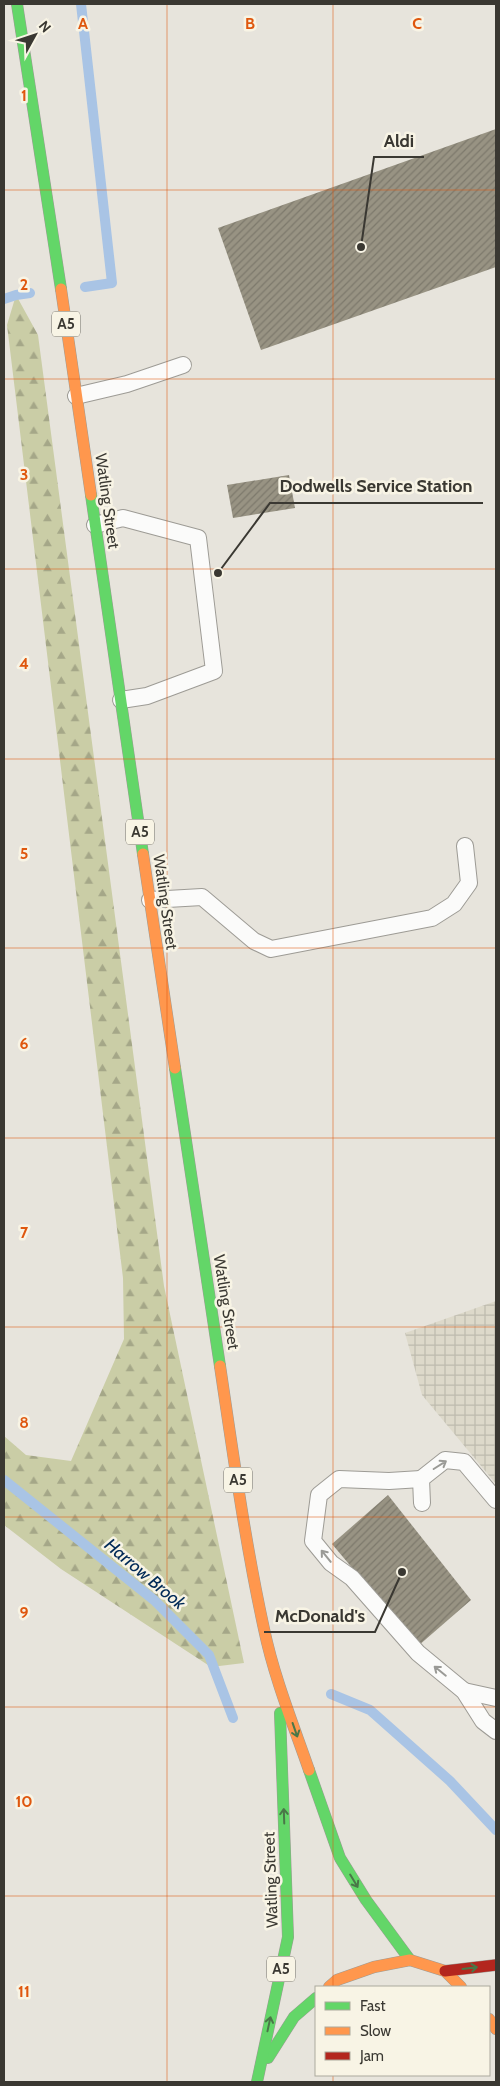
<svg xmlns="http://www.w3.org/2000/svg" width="500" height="2086" font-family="Cabin,sans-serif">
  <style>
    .industrial { fill: url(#industrial-grid) }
    .forest { fill: url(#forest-firs) }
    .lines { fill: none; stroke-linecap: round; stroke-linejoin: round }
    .stream { stroke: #a9c4e5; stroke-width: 10 }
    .building { fill: url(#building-hatch) }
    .lane-casing { stroke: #9d9b95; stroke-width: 18 }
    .fast-casing { stroke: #9d9b95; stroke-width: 12 }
    .slow-casing { stroke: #9d9b95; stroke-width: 12 }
    .jam-casing { stroke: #9d9b95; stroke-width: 12 }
    .lane { stroke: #fbfbfa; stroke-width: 16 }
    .fast { stroke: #63d668; stroke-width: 11 }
    .slow { stroke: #ff974d; stroke-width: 11 }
    .jam { stroke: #b3261e; stroke-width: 11 }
    .oneway { stroke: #9a9a96 }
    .oneway2 { stroke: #4a7748 }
    .grid { fill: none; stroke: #df570e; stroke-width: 1; stroke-opacity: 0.55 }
    .labels { text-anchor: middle; stroke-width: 5; stroke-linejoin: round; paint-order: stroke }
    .shield { fill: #f8f4e5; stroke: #737068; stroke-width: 1 }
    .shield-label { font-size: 15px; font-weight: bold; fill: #3a3832 }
    .street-label { font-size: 16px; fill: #3a3832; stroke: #f8f4e5 }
    .water-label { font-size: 18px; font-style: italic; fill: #012a57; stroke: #f8f4e5 }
    .grid-label { font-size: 16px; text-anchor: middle; font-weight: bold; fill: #df570e; stroke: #f8f4e5; stroke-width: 5; stroke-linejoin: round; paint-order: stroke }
    .leader { fill: none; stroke: #3a3832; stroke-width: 2 }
    .callout-dot { fill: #3a3832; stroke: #f8f4e5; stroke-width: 2 }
    .callout-label { font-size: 18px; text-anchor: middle; font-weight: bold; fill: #3a3832; stroke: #f8f4e5; stroke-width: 5; stroke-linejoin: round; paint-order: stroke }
  </style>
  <defs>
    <pattern id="industrial-grid" width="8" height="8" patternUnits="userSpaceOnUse" patternTransform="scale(1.25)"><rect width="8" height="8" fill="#ddd9ca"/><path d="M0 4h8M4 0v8" fill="none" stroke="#bebbae"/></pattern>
    <pattern id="forest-firs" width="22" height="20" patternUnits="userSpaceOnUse" patternTransform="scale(1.25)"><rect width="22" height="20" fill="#cacda6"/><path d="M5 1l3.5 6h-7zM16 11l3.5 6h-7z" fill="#a5a788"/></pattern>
    <pattern id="building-hatch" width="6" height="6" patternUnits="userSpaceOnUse" patternTransform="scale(1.25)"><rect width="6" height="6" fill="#989383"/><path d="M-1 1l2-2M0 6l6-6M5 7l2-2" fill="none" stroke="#7d796c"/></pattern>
  </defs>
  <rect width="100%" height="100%" fill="#e7e4dc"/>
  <polygon class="industrial" points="496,1301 496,1484 422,1395 405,1333"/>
  <polygon class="forest" points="16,295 38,335 164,1286 244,1663 211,1667 61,1569 4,1525 4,1436 26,1455 71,1461 124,1339 123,1278 7,325"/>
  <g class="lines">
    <g class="stream">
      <polyline points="81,4 112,283 85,287"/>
      <polyline points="4,299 16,295 30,293"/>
      <polyline points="4,1480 154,1600 209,1655 233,1718"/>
      <polyline points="331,1694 370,1710 450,1781 496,1830"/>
    </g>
  </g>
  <g class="building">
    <polygon points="496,129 496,267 261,350 218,228"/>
    <polygon points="289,475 295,508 233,518 227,485"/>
    <polygon points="388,1495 471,1600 418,1646 332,1544"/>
  </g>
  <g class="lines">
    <g class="lane-casing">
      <g id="lane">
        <polyline points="76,396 127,384 183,365"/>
        <polyline points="95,525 123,518 198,538 214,671 147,696 121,700"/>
        <polyline points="150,900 202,897 254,941 271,949 432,918 454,904 469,883 465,846"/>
        <polyline points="421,1479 389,1481 339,1479 319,1495 313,1541 331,1563 352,1578 418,1653 464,1691 483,1721 496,1731"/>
        <polyline points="422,1503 421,1479 445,1460 464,1462 496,1500"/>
        <polyline points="464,1691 496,1698"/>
      </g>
    </g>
    <g class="fast-casing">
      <g id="fast">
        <polyline points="17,4 61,289"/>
        <polyline points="91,495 143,854"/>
        <polyline points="175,1068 220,1366"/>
        <polyline points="309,1770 340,1858 366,1900 410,1960"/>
        <polyline points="268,2058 294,2017 316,1998"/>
        <polyline points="257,2082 288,1937 280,1713"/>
      </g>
    </g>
    <g class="slow-casing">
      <g id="slow">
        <polyline points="61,289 91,495"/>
        <polyline points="143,854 175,1068"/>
        <path d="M220,1366C233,1453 245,1542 264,1629C274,1677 293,1724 309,1770"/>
        <polyline points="329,1987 337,1980 374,1967 410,1960 445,1971 461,1987"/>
        <polyline points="489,2019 496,2029"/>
      </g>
    </g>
    <g class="jam-casing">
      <polyline id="jam" points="445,1971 496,1965"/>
    </g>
    <use href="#lane" class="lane"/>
    <use href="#fast" class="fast"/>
    <use href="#slow" class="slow"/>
    <use href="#jam" class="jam"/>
  </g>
  <defs><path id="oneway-shaft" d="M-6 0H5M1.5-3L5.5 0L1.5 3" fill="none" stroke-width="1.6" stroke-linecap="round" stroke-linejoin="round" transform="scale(1.25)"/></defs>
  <g class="oneway">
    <use href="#oneway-shaft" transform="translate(440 1465) rotate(-32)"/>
    <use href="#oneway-shaft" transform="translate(326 1556) rotate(-129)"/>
    <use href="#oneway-shaft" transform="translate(440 1671) rotate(-141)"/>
  </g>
  <g class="oneway2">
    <use href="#oneway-shaft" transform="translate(295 1730) rotate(71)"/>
    <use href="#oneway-shaft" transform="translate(284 1816) rotate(-92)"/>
    <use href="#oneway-shaft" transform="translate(354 1881) rotate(59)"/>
    <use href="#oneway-shaft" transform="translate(470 1968) rotate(-7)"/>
    <use href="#oneway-shaft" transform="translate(269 2024) rotate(-78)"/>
  </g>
  <path class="grid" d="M167,4V2082M333,4V1987M4,190H496M4,379H496M4,569H496M4,759H496M4,948H496M4,1138H496M4,1327H496M4,1517H496M4,1707H496M4,1896H496M333,2075V2082"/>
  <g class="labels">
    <g class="shield">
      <rect x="52" y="311.5" width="28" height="25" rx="4"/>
      <rect x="126" y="819.5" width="28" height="25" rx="4"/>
      <rect x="224" y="1467.5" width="28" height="25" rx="4"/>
      <rect x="267" y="1956.5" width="28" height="25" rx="4"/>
    </g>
    <g class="shield-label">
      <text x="66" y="329">A5</text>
      <text x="140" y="837">A5</text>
      <text x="238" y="1485">A5</text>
      <text x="281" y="1974">A5</text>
    </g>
    <g class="street-label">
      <text transform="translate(108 501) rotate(82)" y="6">Watling Street</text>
      <text transform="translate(166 902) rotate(82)" y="6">Watling Street</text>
      <text transform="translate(227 1302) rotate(81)" y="6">Watling Street</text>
      <text transform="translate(270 1880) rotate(-92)" y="6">Watling Street</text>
    </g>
    <g class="water-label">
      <text transform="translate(145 1574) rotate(40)" y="6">Harrow Brook</text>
    </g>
  </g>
  <g class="grid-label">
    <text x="83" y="29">A</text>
    <text x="250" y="29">B</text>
    <text x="417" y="29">C</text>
    <text x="24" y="101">1</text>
    <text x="24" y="290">2</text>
    <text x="24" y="480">3</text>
    <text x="24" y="669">4</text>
    <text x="24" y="859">5</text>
    <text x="24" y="1049">6</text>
    <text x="24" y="1238">7</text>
    <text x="24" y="1428">8</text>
    <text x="24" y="1618">9</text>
    <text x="24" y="1807">10</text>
    <text x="24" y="1997">11</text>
  </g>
  <path class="leader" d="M361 247L374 157H424M218 573L270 503H483M402 1572L375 1632H264"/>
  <g class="callout-dot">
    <circle cx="361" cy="247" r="5"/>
    <circle cx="218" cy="573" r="5"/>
    <circle cx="402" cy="1572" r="5"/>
  </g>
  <g class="callout-label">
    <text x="399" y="147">Aldi</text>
    <text x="376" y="492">Dodwells Service Station</text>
    <text x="320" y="1622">McDonald's</text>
  </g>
  <rect width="500" height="2086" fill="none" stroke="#3a3832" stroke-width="10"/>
  <rect x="315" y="1986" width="175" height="90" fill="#f8f4e5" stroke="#aca99d"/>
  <rect x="325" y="2002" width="25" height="8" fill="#63d668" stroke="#aca99d"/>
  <text x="360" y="2011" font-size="15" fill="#3a3832">Fast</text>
  <rect x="325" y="2027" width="25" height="8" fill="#ff974d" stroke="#aca99d"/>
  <text x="360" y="2036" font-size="15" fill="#3a3832">Slow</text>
  <rect x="325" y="2052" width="25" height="8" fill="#b3261e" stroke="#aca99d"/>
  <text x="360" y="2061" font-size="15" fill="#3a3832">Jam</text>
  <g transform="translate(35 35) rotate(50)" stroke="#f8f4e5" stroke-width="4" paint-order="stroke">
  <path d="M0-4L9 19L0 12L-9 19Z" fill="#3a3832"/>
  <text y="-8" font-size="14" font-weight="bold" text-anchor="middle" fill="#3a3832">N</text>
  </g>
</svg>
